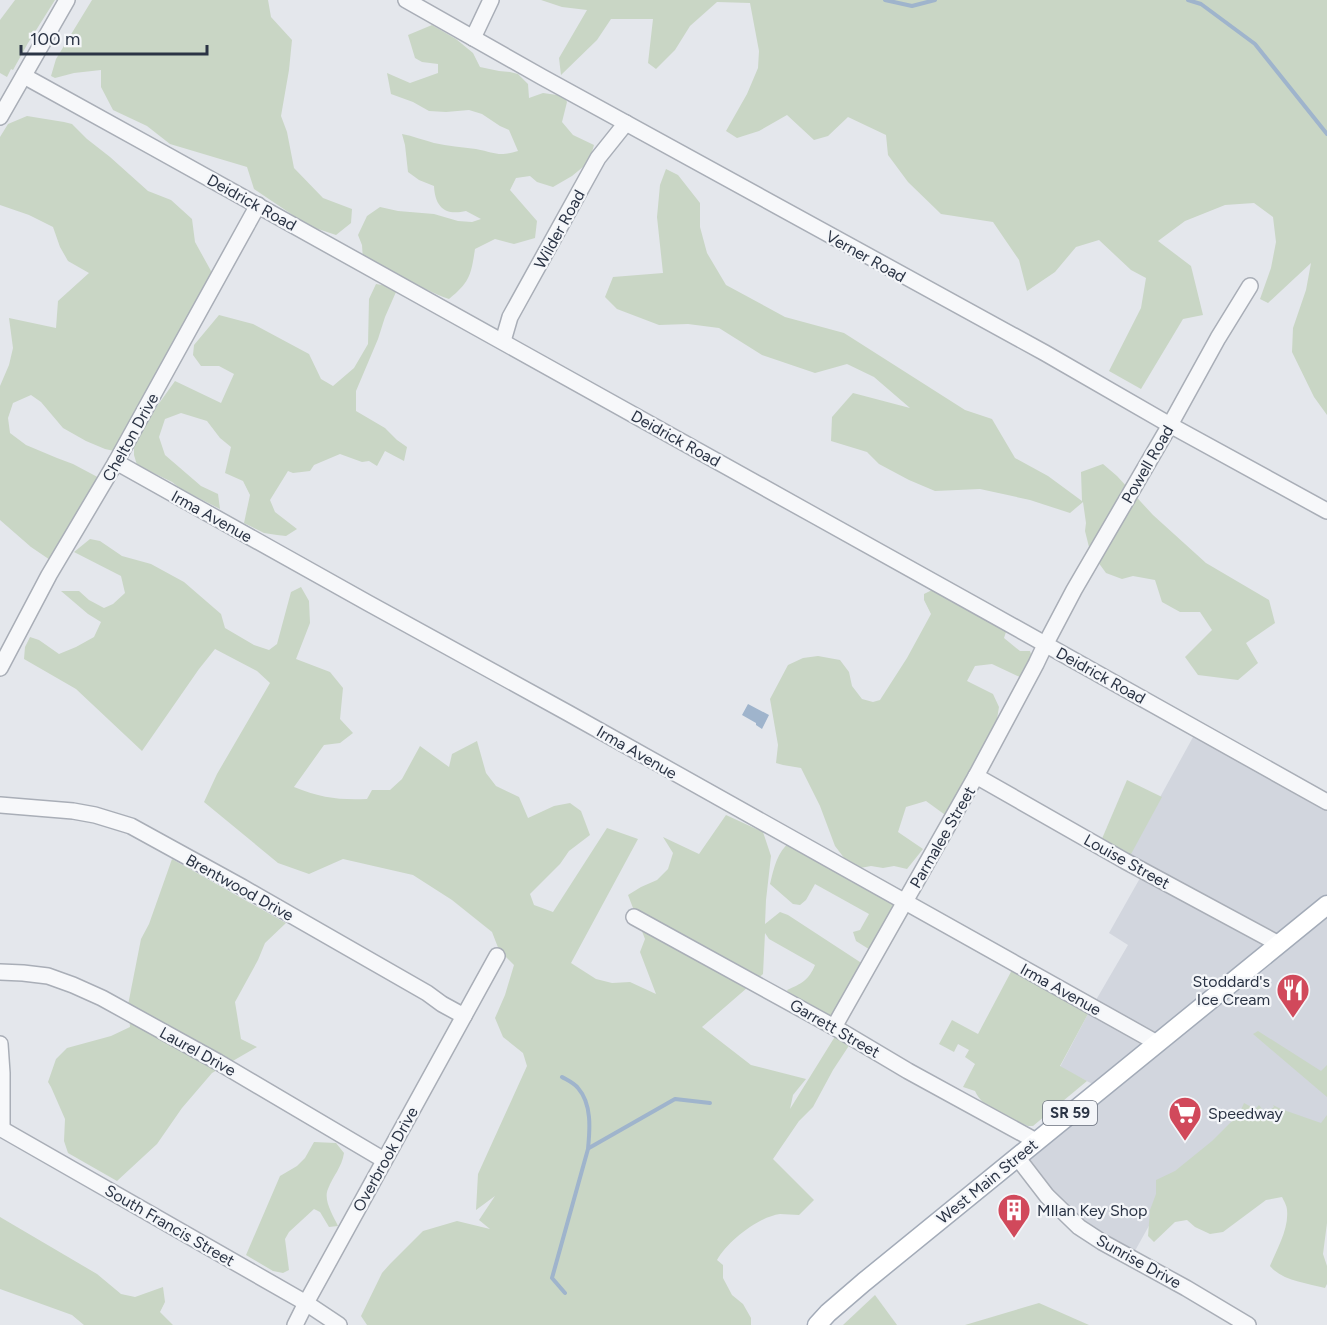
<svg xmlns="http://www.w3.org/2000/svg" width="1327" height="1325" font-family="Figtree,sans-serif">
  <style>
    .built { fill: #d2d6de }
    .green { fill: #c9d6c5 }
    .water { fill: #9fb4cc }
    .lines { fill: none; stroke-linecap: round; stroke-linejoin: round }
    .stream { stroke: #9fb4cc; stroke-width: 4 }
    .minor-casing { stroke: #a9aeb7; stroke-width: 18 }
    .major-casing { stroke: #a3abb8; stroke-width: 21 }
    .minor { stroke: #f7f8fa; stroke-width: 15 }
    .major { stroke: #fff; stroke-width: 18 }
    .labels { text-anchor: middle; stroke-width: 4.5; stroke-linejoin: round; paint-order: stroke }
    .shield { fill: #f4f6f9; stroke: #676e7b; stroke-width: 1.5 }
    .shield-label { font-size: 15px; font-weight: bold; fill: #2b3445 }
    .street-label { font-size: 16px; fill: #2b3445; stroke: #f4f6f9 }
    .poi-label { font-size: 16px; fill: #2b3445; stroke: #f4f6f9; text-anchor: start }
  </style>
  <rect width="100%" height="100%" fill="#e4e7ec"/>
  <polygon class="built" points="1198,728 1327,802 1327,1139 1170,1188 1131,1258 1102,1242 1017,1157 1100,1088 1060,1067 1089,1012 1128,945 1109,933 1144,871 1125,861"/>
  <g class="green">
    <polygon points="15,0 55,0 28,43 13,70 11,69 7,77 0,73 0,20"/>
    <polygon points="92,0 268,0 271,17 292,40 289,70 281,116 287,132 294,168 323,198 352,209 351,223 336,235 309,226 254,189 247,167 170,144 147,126 113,110 101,87 101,70 74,73 55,78 51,76 56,59"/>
    <polygon points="541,0 1327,0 1327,415 1314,397 1292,352 1293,328 1306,290 1311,263 1268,303 1260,299 1271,268 1276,242 1273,217 1254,203 1225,205 1185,221 1158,241 1191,266 1203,315 1183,319 1141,389 1109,371 1141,308 1146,278 1131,270 1099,240 1076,247 1055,272 1027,291 1019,260 993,222 941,214 908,182 888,155 886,135 848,117 828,136 814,140 787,115 759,131 737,138 726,131 747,94 758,68 759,51 750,3 717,2 690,26 675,50 656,69 648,63 653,19 611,19 597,40 561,75 559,58 587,10 562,7"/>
    <path d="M432,25L456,39L473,53L480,67L499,71L510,72L518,74L528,84L529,98L543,93L564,96L567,102L562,122L573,135L594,145L589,162L572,176L553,187L537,182L530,176L516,178L510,190L537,221L535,238L514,244L495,239L475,249C471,275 470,282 449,299C419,289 393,268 363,260L362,245L358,235L367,216L380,207L398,211L434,214L458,221L472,222L481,219L466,211C445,216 435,207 434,186L419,180L408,172L405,145L402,134C413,136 423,140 434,143C448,146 462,147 476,149C496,153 498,157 518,151L509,130L500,126L482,114L469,110L446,112L429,111L413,102L391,94L387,73L410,83L438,73V64L422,62L415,58L408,35Z"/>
    <polygon points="27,116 64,122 72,124 87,139 110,157 148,191 171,200 192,219 195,242 216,280 114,451 105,449 86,441 63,428 41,402 31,395 13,403 8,418 10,433 26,445 57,458 73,464 105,481 56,564 31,547 0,520 0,386 9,365 13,348 9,318 56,328 58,301 89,273 68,261 60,247 53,227 29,215 0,205 0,137 8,124"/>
    <polygon points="666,169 678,175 700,203 700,227 707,253 726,285 785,317 844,333 965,410 992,419 1015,458 1048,476 1082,501 1081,472 1103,464 1117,476 1153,515 1206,563 1269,600 1275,623 1246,643 1258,663 1238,680 1198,675 1185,657 1212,630 1200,612 1180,612 1162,602 1155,580 1133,576 1122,579 1106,573 1090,551 1085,531 1086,523 1083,502 1070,513 1030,500 980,489 935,491 909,480 879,464 867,452 831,441 832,417 853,393 910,408 874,377 847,364 815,373 762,355 719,328 688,324 659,325 617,309 605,297 613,277 663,273 657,217 660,185"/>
    <polygon points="376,284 388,286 396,292 385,317 378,339 356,391 356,411 385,428 397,440 407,447 404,461 385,451 377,466 369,461 362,462 340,454 314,465 310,471 293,473 288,471 270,500 275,512 297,529 286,536 277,535 264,533 244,523 250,495 243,481 225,473 231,447 220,438 207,421 181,413 165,419 159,437 165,455 201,486 218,494 220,509 181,489 172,482 137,465 134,455 134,446 155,409 175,381 221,403 234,374 219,366 201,366 193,355 194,345 219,315 253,324 309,354 321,379 333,386 354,368 368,344 369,299"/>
    <path d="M90,539L100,541L122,556L151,564L184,582L221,614L225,628L254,645L269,650L277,644L291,592L301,587L309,601L310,623L296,659L330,672L343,688L340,719L353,733L340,743L324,745L294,787C322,798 338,800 367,799L372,790H390L402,779L420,746L449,767L452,754L477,741L486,773L496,786L519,797L528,818L554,806L570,803L581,811L590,835L569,851L560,864L530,894L534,905L553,912L607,828L638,839L571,963L596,979L612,983L630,982L656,994L640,952L645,939L628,895L641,887L657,880L668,869L673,853L663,837L699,854L726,815L763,832L771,856L766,900L765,924L780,912L788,915L863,964L833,1020L792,999L787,990C801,984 809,980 815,965L769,939L765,933L763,974L702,1027L751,1065L806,1079L793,1095L790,1109L839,1030L854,1038L833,1070L813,1107L799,1121L773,1159L814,1200L799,1215C793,1215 786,1214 780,1214C758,1217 728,1241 717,1260L723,1265V1278L732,1295L743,1304L751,1318V1325H367L361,1316L382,1273L390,1264L423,1231L457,1221L490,1229L479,1220L495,1196L476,1210L478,1174L527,1066L523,1053L503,1037L495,1018L505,995L514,965L499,950L492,932L452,900L413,875L343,859L309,874L278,863L204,802L217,774L270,683L257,671L215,649L199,669L142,751L76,689L24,659L25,647L30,637L39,640L59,654L76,647L94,637L101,622L88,614L61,591H79L89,600L104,608L113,604L125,593L121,576L74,552Z"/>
    <polygon points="932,590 1007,629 1004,638 1020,651 1030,651 1033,660 1022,678 992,664 975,666 967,681 993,694 999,707 997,719 999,725 948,817 926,801 906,807 898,832 923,849 907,869 894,866 883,868 871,866 860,868 848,863 835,846 820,806 801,768 783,765 776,763 778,745 770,699 788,665 803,658 818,656 840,660 849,672 852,686 862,699 873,702 880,700 907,658 931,614 924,600 924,594"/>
    <polygon points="1127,780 1162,797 1130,856 1101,841"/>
    <path d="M790,842L905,901L875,953L856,941L853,932L860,930L869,914L815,884L806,900L800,905L793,904L770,884C774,868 777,852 790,842Z"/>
    <polygon points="172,859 286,923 265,943 258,960 235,1002 241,1039 257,1047 212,1073 182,1108 157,1144 117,1181 68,1153 64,1141 65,1119 51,1087 48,1082 56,1059 67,1048 111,1036 130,1027 128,1005 141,939 149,924"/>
    <path d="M1013,968L1089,1012L1060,1066L1087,1081L1033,1126H1028C1010,1117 984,1111 975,1091L963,1087L975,1064L965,1057L969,1050L958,1044L954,1052L939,1044L952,1020L978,1034Z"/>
    <polygon points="1258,1031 1321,1071 1327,1065 1327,1097 1253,1034"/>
    <path d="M1244,1103L1255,1109L1259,1105L1265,1113L1274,1107L1273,1105L1281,1109L1321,1123L1327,1115V1223L1323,1254L1327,1266V1284L1325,1288C1307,1283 1282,1281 1270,1266C1277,1249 1289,1229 1287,1210C1287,1206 1284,1201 1282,1197L1266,1200L1223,1232L1210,1234L1195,1227L1187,1220L1175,1222L1154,1242L1148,1236L1150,1210L1156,1194V1180L1175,1171L1212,1141L1239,1114Z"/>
    <path d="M314,1142L336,1143L344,1153C342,1167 333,1176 328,1189C323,1200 333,1215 338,1226L329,1227L320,1212L314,1209L289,1232L285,1239L289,1270L283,1273L273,1271L246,1255L280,1176L297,1166L305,1158Z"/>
    <polygon points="0,1217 97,1274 121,1294 135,1297 163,1287 165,1302 160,1312 173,1325 84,1325 72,1315 0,1289"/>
    <polygon points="875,1295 897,1325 843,1325"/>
    <polygon points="1039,1303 1089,1325 965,1325"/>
  </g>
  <polygon class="water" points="748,704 769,715 762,729 756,725 756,723 742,715"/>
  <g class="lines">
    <g class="stream">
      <polyline points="885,0 912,6 935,0"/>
      <polyline points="1188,0 1201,4 1255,44 1327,134"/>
      <path d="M562,1077C567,1080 574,1083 578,1088C592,1104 590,1129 588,1149L552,1278L565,1293"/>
      <polyline points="589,1148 675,1099 710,1103"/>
    </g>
    <g class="minor-casing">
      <g id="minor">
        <polyline points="406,0 542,77 1045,353 1170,425 1327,511"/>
        <polyline points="473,38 491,0"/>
        <path d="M24,76C289,222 553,370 817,517C987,612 1158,706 1327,802"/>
        <polyline points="0,117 67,0"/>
        <polyline points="503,341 510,317 598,158 626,123"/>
        <polyline points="116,462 368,603 568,713 1157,1043"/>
        <polyline points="0,668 49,575 116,462 258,205"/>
        <polyline points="976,776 1125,861 1279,944"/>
        <polyline points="0,805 73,811 95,815 131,826 242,887 427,993 442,1004 464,1016"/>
        <polyline points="634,917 834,1027 908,1071 1036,1141"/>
        <polyline points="0,972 23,973 48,976 73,985 102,998 218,1062 384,1160"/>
        <polyline points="834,1027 976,776 1036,664 1045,645 1074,590 1170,425 1218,338 1250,286"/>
        <polyline points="0,1044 2,1073 2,1129"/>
        <polyline points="0,1128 306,1303 339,1325"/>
        <polyline points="1017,1157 1047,1196 1079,1227 1102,1242 1186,1288 1248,1325"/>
        <polyline points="295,1325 306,1303 497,956"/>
      </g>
    </g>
    <g class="major-casing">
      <polyline id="major" points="817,1325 828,1313 864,1282 1327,905"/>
    </g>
    <use href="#minor" class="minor"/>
    <use href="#major" class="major"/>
  </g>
  <defs>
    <g id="restaurant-pin" transform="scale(1.725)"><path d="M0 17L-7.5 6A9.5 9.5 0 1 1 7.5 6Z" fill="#d1495b" stroke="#f4f6f9"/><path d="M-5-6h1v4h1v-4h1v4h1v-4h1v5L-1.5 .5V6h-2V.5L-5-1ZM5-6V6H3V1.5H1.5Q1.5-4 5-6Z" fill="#fff"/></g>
    <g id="supermarket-pin" transform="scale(1.725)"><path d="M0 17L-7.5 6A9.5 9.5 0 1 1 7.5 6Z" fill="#d1495b" stroke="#f4f6f9"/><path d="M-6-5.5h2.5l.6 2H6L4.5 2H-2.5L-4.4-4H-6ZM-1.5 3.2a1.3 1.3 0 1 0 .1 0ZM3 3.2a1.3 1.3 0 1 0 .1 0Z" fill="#fff"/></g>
    <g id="building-pin" transform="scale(1.725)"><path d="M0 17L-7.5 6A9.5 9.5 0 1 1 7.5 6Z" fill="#d1495b" stroke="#f4f6f9"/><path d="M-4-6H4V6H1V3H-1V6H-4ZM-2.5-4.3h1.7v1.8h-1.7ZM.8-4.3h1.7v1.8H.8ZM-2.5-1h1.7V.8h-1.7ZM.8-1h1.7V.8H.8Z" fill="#fff"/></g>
  </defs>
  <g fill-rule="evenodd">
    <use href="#restaurant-pin" x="1293" y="990"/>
    <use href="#supermarket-pin" x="1185" y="1113"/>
    <use href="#building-pin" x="1014" y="1210"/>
  </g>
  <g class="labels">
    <rect class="shield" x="1043" y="1101" width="54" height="24" rx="4.5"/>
    <g class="shield-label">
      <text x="1070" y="1118">SR 59</text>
    </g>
    <g class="street-label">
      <text transform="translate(252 202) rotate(29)" y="6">Deidrick Road</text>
      <text transform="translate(559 229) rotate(-61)" y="6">Wilder Road</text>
      <text transform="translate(866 256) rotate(29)" y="6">Verner Road</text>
      <text transform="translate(130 437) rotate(-61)" y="6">Chelton Drive</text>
      <text transform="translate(676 438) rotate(29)" y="6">Deidrick Road</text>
      <text transform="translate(1147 464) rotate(-60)" y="6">Powell Road</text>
      <text transform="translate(212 516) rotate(29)" y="6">Irma Avenue</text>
      <text transform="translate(1101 675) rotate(29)" y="6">Deidrick Road</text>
      <text transform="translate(637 752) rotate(30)" y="6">Irma Avenue</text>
      <text transform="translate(942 837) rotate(-60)" y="6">Parmalee Street</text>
      <text transform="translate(1127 861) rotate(29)" y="6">Louise Street</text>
      <text transform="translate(240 887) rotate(29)" y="6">Brentwood Drive</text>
      <text transform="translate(1061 989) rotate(29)" y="6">Irma Avenue</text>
      <text transform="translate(835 1028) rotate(30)" y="6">Garrett Street</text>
      <text transform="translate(198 1051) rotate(29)" y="6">Laurel Drive</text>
      <text transform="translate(385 1159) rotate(-61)" y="6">Overbrook Drive</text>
      <text transform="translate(987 1181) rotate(-39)" y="6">West Main Street</text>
      <text transform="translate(170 1225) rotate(30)" y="6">South Francis Street</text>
      <text transform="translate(1139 1261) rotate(29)" y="6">Sunrise Drive</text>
    </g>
    <g class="poi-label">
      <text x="1270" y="987" text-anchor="end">Stoddard's<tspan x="1270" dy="18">Ice Cream</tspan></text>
      <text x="1208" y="1119">Speedway</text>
      <text x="1037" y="1216">MIlan Key Shop</text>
    </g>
  </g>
  <path d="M21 45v9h186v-9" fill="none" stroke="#2b3445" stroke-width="3"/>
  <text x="30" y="45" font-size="18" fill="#2b3445" stroke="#f4f6f9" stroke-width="4.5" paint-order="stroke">100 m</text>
</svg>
